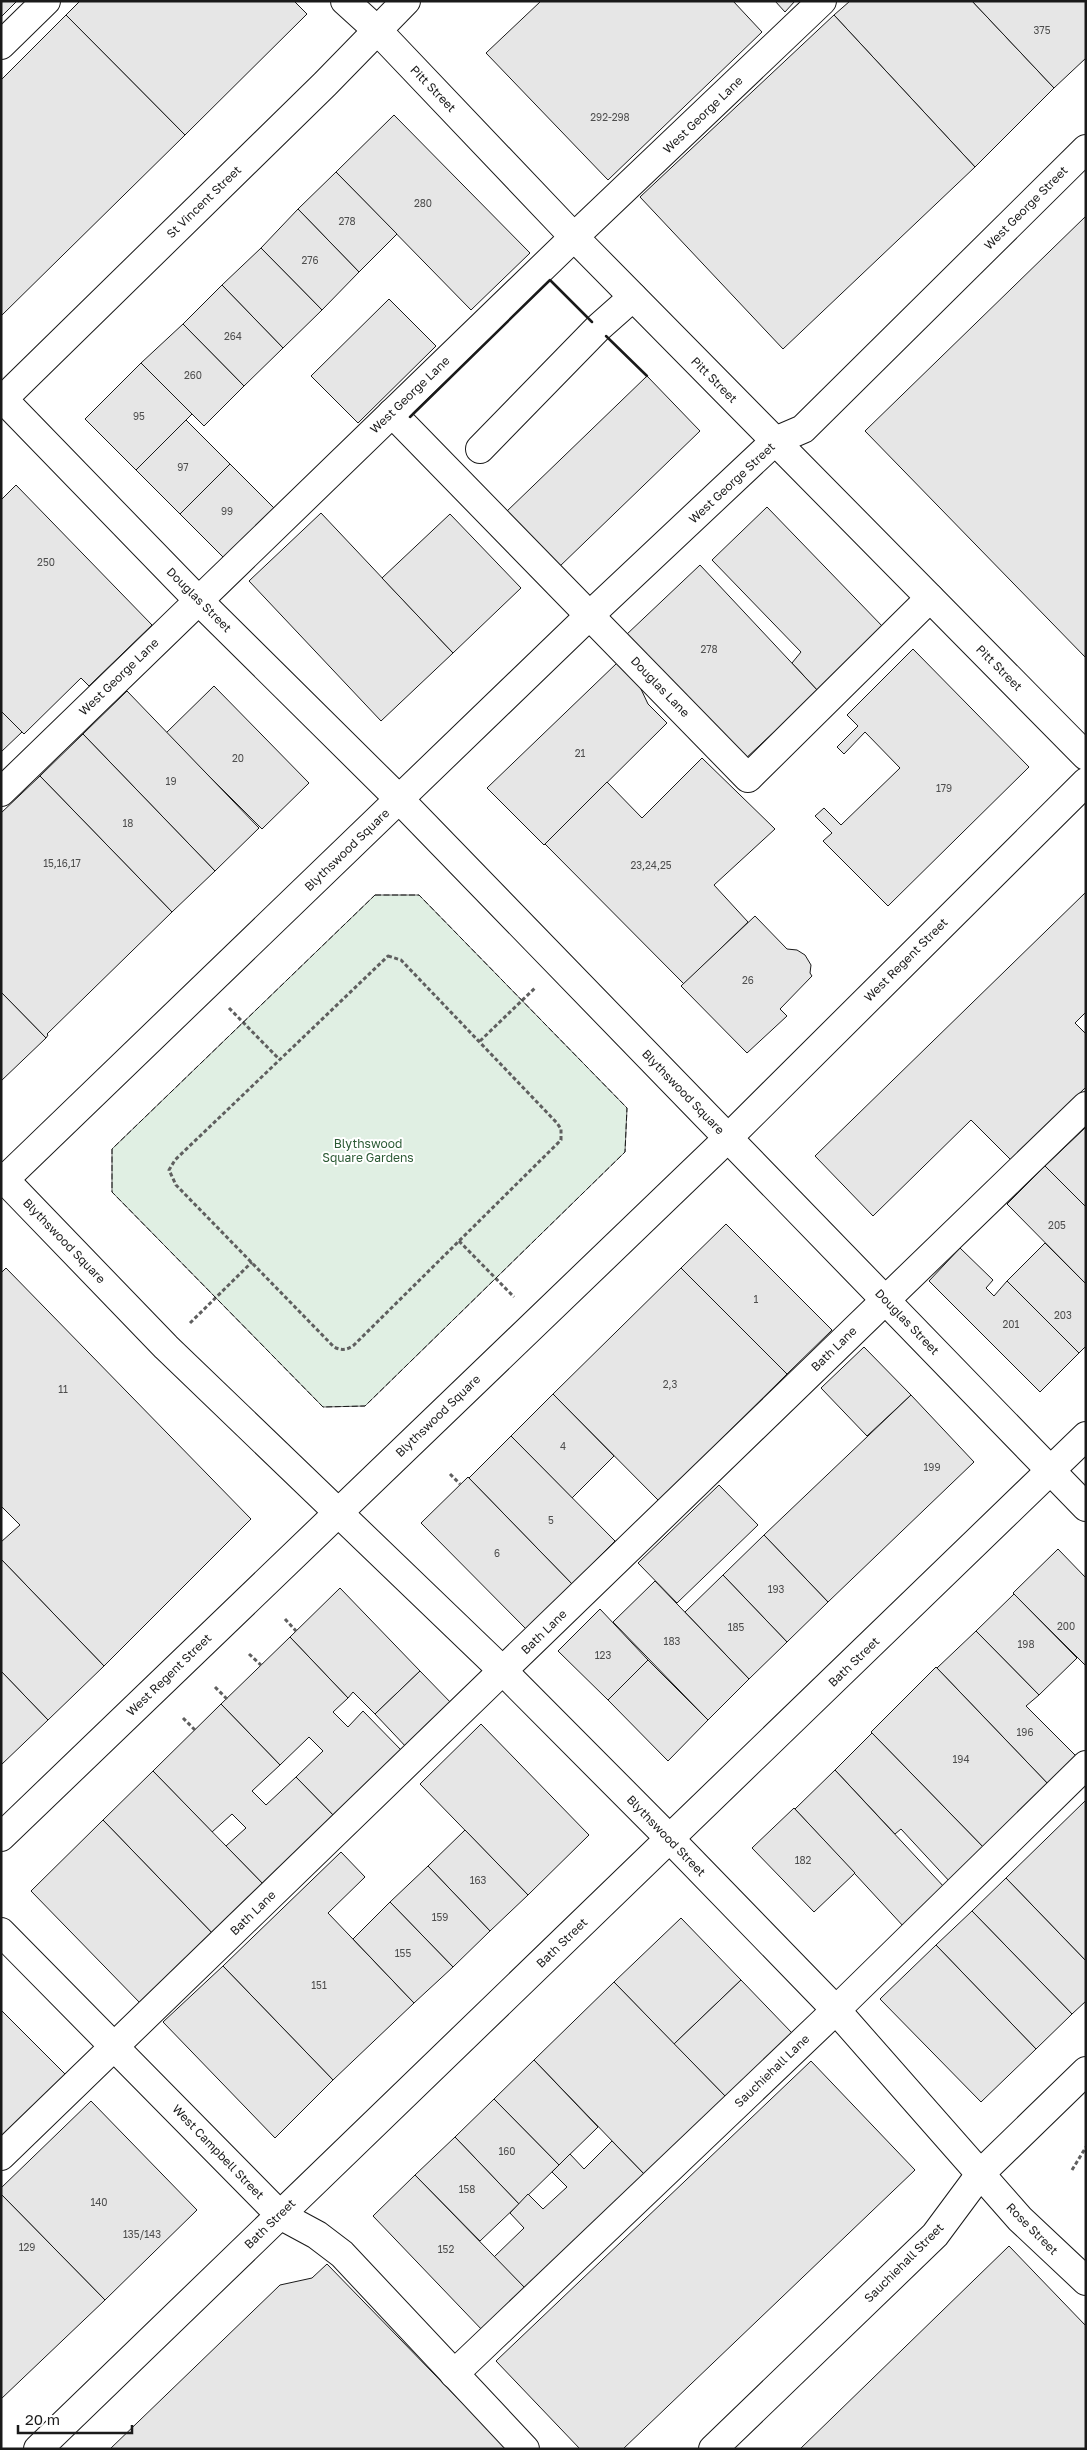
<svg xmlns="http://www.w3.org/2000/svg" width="1087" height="2450" font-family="'Golos Text',sans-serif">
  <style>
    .green { fill: #e0efe3; stroke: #6a6a6a }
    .building { fill: #e6e6e6; stroke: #1a1a1a }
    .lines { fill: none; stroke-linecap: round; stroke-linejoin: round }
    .minor-casing { stroke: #1a1a1a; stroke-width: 30 }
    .path { stroke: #5f5f5f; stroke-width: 3; stroke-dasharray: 4 2.5; stroke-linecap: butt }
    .minor { stroke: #fff; stroke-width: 28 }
    .fence { stroke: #1a1a1a; stroke-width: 1; stroke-dasharray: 6 2.5; stroke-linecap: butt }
    .wall { stroke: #1a1a1a; stroke-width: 2.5 }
    .labels { text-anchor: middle; stroke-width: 4; stroke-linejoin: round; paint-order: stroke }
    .number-label { font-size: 10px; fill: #4d4d4d }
    .street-label { font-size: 12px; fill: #1a1a1a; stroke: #fff }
    .park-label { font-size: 12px; fill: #2b5a34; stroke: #fff }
  </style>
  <rect width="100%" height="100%" fill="#fff"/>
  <polygon class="green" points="375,895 419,895 627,1108 625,1152 365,1406 323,1407 112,1192 112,1149"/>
  <g class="building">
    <polygon points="1,1 17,1 1,17"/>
    <polygon points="80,1 294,1 307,14 185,135 66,15"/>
    <polygon points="541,1 733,1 762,32 608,180 486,53"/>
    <polygon points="775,1 795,1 785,12"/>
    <polygon points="850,1 972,1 1054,88 975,167 834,15"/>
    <polygon points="972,1 1086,1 1086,58 1054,88"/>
    <polygon points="66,15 185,135 1,316 1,80"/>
    <polygon points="834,15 975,167 783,349 640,197"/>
    <polygon points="394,115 530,253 471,310 336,172"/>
    <polygon points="336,172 397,234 359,272 298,209"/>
    <polygon points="298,209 359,272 322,310 261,248"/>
    <polygon points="1086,216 1086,658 865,431"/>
    <polygon points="261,248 322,310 283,348 222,285"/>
    <polygon points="222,285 283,348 244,386 183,324"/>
    <polygon points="389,299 436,346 358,423 311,376"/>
    <polygon points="183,324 244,386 204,426 141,363"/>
    <polygon points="141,363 192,414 136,470 85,419"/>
    <polygon points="647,376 700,431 558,568 505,513"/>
    <polygon points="186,420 230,464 180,514 136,470"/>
    <polygon points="230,464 274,508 224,558 180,514"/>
    <polygon points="16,485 152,625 89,686 81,678 24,734 1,711 1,500"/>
    <polygon points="767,507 884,628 818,691 792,663 801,652 712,560"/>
    <polygon points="321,513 453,653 381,721 249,581"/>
    <polygon points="450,514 521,588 453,653 382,578"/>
    <polygon points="700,565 818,691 744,760 626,635"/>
    <polygon points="913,649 1029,767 888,906 823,841 832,833 815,816 824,808 841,825 900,768 865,732 844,754 837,747 858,726 847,715"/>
    <polygon points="617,663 640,687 648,704 667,723 544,845 487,788"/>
    <polygon points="214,686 309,783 262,829 166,733"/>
    <polygon points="127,691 259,828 215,871 83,734"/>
    <polygon points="1,711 22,732 1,752"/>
    <polygon points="83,734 215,871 172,912 40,776"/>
    <polygon points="702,758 775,829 714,885 748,922 684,984 545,844 607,782 642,818"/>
    <polygon points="40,776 172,912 47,1034 48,1035 46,1038 1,992 1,813"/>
    <polygon points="1086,892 1086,1012 1075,1023 1086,1034 1086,1087 1011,1160 971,1120 873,1216 815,1156"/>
    <polygon points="755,916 787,949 797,950 805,955 811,965 810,973 812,976 780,1009 787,1016 747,1053 681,986"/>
    <polygon points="1,992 46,1038 1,1081"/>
    <polygon points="1086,1127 1086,1207 1045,1166"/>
    <polygon points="1045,1166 1086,1207 1086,1284 1007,1204"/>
    <polygon points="726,1224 832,1330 787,1374 681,1268"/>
    <polygon points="1045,1243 1086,1284 1086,1346 1079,1353 1007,1281"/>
    <polygon points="960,1248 993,1280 986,1288 994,1296 1007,1281 1079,1353 1040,1392 929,1281"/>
    <polygon points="6,1268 251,1519 104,1666 1,1559 1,1542 20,1525 1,1506 1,1273"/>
    <polygon points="681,1268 787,1374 659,1501 553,1394"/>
    <polygon points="864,1347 911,1395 867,1436 821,1388"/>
    <polygon points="553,1394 614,1456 572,1498 511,1436"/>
    <polygon points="911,1395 974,1462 828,1602 764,1535"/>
    <polygon points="511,1436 615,1541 572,1584 469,1478"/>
    <polygon points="468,1477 572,1584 526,1629 421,1523"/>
    <polygon points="719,1485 758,1525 677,1603 638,1563"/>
    <polygon points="764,1535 828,1602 787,1642 723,1575"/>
    <polygon points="1058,1549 1086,1578 1086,1666 1013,1593"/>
    <polygon points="1,1559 104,1666 48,1720 1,1671"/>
    <polygon points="723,1575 787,1642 749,1679 685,1612"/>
    <polygon points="655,1581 749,1679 708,1720 613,1622"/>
    <polygon points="340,1588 420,1671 375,1714 353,1692 348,1698 290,1637"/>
    <polygon points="1014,1594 1077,1658 1039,1695 976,1631"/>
    <polygon points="600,1609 648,1660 608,1700 558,1651"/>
    <polygon points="976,1631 1039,1695 1026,1706 1078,1758 1049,1785 937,1668"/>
    <polygon points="290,1637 348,1698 333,1712 348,1727 363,1711 402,1751 335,1817 296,1777 323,1751 309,1737 280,1765 221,1704"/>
    <polygon points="648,1660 708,1720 668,1761 608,1700"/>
    <polygon points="936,1667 1049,1785 985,1849 871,1732"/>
    <polygon points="1,1671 48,1720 1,1765"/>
    <polygon points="420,1671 454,1706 408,1749 375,1714"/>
    <polygon points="221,1704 280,1765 252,1791 266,1805 296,1777 335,1817 265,1886 226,1846 246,1828 232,1814 212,1832 153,1771"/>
    <polygon points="481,1724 589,1835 528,1895 420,1784"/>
    <polygon points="872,1733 985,1849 951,1883 901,1829 895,1834 835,1770"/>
    <polygon points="835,1770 945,1888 904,1927 795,1809"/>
    <polygon points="153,1771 265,1886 214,1935 103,1820"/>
    <polygon points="1086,1800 1086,1961 1006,1878"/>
    <polygon points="794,1808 855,1873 814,1912 752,1848"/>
    <polygon points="103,1820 214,1935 142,2005 31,1891"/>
    <polygon points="465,1830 528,1895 490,1931 428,1866"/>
    <polygon points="341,1852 365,1877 328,1913 414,2003 333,2080 223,1966"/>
    <polygon points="428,1866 490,1931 453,1967 390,1902"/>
    <polygon points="1006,1878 1086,1961 1086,2001 1072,2014 972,1911"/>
    <polygon points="390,1902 453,1967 414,2003 353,1939"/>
    <polygon points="972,1911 1072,2014 1036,2049 936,1945"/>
    <polygon points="681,1918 741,1980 674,2044 614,1982"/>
    <polygon points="936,1945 1036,2049 981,2102 880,1999"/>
    <polygon points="223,1966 333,2080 275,2138 163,2022"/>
    <polygon points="741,1980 792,2033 726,2097 674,2044"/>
    <polygon points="614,1982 726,2097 645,2175 534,2060"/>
    <polygon points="1,2010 70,2079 1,2146"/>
    <polygon points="534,2060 598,2127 559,2165 494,2099"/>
    <polygon points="811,2061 915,2170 623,2449 580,2449 496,2361"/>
    <polygon points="494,2099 559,2165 519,2204 455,2137"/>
    <polygon points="91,2101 197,2210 105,2300 1,2194 1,2188"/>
    <polygon points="455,2137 519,2204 480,2241 415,2175"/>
    <polygon points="612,2141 645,2175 527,2290 494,2257 524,2228 510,2213 528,2194 543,2209 567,2187 552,2172 570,2154 584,2169"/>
    <polygon points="415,2175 527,2290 484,2332 373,2216"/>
    <polygon points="1,2194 105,2300 1,2399"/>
    <polygon points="1009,2246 1086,2326 1086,2449 800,2449"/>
    <polygon points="327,2264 507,2449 110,2449 280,2285 312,2278"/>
  </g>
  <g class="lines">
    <g class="minor-casing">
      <g id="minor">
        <polyline points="345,1 378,31 574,237 1086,756"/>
        <polyline points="1,45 46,1"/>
        <polyline points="1,397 198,600 400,800 1086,1507"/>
        <polyline points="1,401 325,84 406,1"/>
        <polyline points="392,413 748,778 930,598"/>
        <polyline points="480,449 598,328 633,297"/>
        <polyline points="1,792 574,237 822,1"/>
        <polyline points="1,1176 166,1347 504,1672 670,1839 836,2010 1020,2219 1086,2281"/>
        <polyline points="1,1183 590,615 775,441 803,429 1086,149"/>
        <polyline points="1,1837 727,1139 1086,782"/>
        <polyline points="1,1932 280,2215 317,2235 342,2254 525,2449"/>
        <polyline points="1,2156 1086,1106"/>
        <polyline points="454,2374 836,2010 1086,1765"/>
        <polyline points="38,2449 1086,1436"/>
        <polyline points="713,2449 935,2235 981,2173 1086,2071"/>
      </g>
    </g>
    <g class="path">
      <path d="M388,956L401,960L557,1123L561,1129V1140L354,1345C347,1350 342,1351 334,1347L176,1185L169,1170L175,1160Z"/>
      <polyline points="229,1008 279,1059"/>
      <polyline points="480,1041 535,988"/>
      <polyline points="459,1241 514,1297"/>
      <polyline points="190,1323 252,1262"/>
      <polyline points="450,1474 460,1484"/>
      <polyline points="285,1619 296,1631"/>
      <polyline points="249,1654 261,1665"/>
      <polyline points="215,1687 227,1699"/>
      <polyline points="183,1718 195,1730"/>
      <polyline points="1072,2170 1086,2147"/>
    </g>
    <use href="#minor" class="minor"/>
    <polygon class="fence" points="375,895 419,895 627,1108 625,1152 365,1406 323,1407 112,1192 112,1149"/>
    <g class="wall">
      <polyline points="606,336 647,376"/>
      <polyline points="410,417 550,280 592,322"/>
    </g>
  </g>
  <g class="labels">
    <g class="number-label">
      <text x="1042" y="34">375</text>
      <text x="610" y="121">292-298</text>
      <text x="423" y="207">280</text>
      <text x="347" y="225">278</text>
      <text x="310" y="264">276</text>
      <text x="233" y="340">264</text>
      <text x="193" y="379">260</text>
      <text x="139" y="420">95</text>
      <text x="183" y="471">97</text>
      <text x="227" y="515">99</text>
      <text x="46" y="566">250</text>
      <text x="709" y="653">278</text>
      <text x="580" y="757">21</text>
      <text x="238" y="762">20</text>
      <text x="171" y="785">19</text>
      <text x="944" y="792">179</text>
      <text x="128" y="827">18</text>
      <text x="62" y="867">15,16,17</text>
      <text x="651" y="869">23,24,25</text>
      <text x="748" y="984">26</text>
      <text x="1057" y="1229">205</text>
      <text x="756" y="1303">1</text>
      <text x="1063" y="1319">203</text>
      <text x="1011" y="1328">201</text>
      <text x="670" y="1388">2,3</text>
      <text x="63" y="1393">11</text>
      <text x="563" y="1450">4</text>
      <text x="932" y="1471">199</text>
      <text x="551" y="1524">5</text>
      <text x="497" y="1557">6</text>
      <text x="776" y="1593">193</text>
      <text x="1066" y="1630">200</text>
      <text x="736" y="1631">185</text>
      <text x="672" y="1645">183</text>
      <text x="1026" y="1648">198</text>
      <text x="603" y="1659">123</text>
      <text x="1025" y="1736">196</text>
      <text x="961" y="1763">194</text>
      <text x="803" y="1864">182</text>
      <text x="478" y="1884">163</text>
      <text x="440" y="1921">159</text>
      <text x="403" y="1957">155</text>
      <text x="319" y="1989">151</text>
      <text x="507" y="2155">160</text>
      <text x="467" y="2193">158</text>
      <text x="99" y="2206">140</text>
      <text x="142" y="2238">135/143</text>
      <text x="27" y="2251">129</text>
      <text x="446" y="2253">152</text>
    </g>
    <g class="street-label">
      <text transform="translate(433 89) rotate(46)" y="4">Pitt Street</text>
      <text transform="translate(703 115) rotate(-44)" y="4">West George Lane</text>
      <text transform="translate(204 202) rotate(-44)" y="4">St Vincent Street</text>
      <text transform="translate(1026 208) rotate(-45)" y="4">West George Street</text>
      <text transform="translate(714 380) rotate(45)" y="4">Pitt Street</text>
      <text transform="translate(410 395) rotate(-44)" y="4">West George Lane</text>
      <text transform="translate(732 483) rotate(-43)" y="4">West George Street</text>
      <text transform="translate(199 600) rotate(45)" y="4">Douglas Street</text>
      <text transform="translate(999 668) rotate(45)" y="4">Pitt Street</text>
      <text transform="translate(119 677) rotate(-44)" y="4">West George Lane</text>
      <text transform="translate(660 687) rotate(46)" y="4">Douglas Lane</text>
      <text transform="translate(347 850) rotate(-44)" y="4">Blythswood Square</text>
      <text transform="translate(906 960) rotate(-45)" y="4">West Regent Street</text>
      <text transform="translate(683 1092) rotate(46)" y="4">Blythswood Square</text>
      <text transform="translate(64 1241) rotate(46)" y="4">Blythswood Square</text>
      <text transform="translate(907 1322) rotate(46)" y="4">Douglas Street</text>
      <text transform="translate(834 1349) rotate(-44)" y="4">Bath Lane</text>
      <text transform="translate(438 1416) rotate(-44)" y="4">Blythswood Square</text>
      <text transform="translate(544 1632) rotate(-44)" y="4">Bath Lane</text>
      <text transform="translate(854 1662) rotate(-44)" y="4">Bath Street</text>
      <text transform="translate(169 1675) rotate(-44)" y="4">West Regent Street</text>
      <text transform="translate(666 1836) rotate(46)" y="4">Blythswood Street</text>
      <text transform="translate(253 1913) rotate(-44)" y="4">Bath Lane</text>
      <text transform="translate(562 1943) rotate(-44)" y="4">Bath Street</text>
      <text transform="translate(772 2071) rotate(-44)" y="4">Sauchiehall Lane</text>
      <text transform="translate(218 2152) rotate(46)" y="4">West Campbell Street</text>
      <text transform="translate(270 2224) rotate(-44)" y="4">Bath Street</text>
      <text transform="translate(1032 2229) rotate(45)" y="4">Rose Street</text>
      <text transform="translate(904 2263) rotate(-45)" y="4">Sauchiehall Street</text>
    </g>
    <g class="park-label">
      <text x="368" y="1148">Blythswood<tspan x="368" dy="14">Square Gardens</tspan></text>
    </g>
  </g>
  <rect width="1087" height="2450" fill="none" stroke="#1a1a1a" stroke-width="5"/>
  <path d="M18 2425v8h114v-8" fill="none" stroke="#1a1a1a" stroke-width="2.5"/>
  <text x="25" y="2425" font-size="15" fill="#1a1a1a" stroke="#ffffff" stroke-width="4" paint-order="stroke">20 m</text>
</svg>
